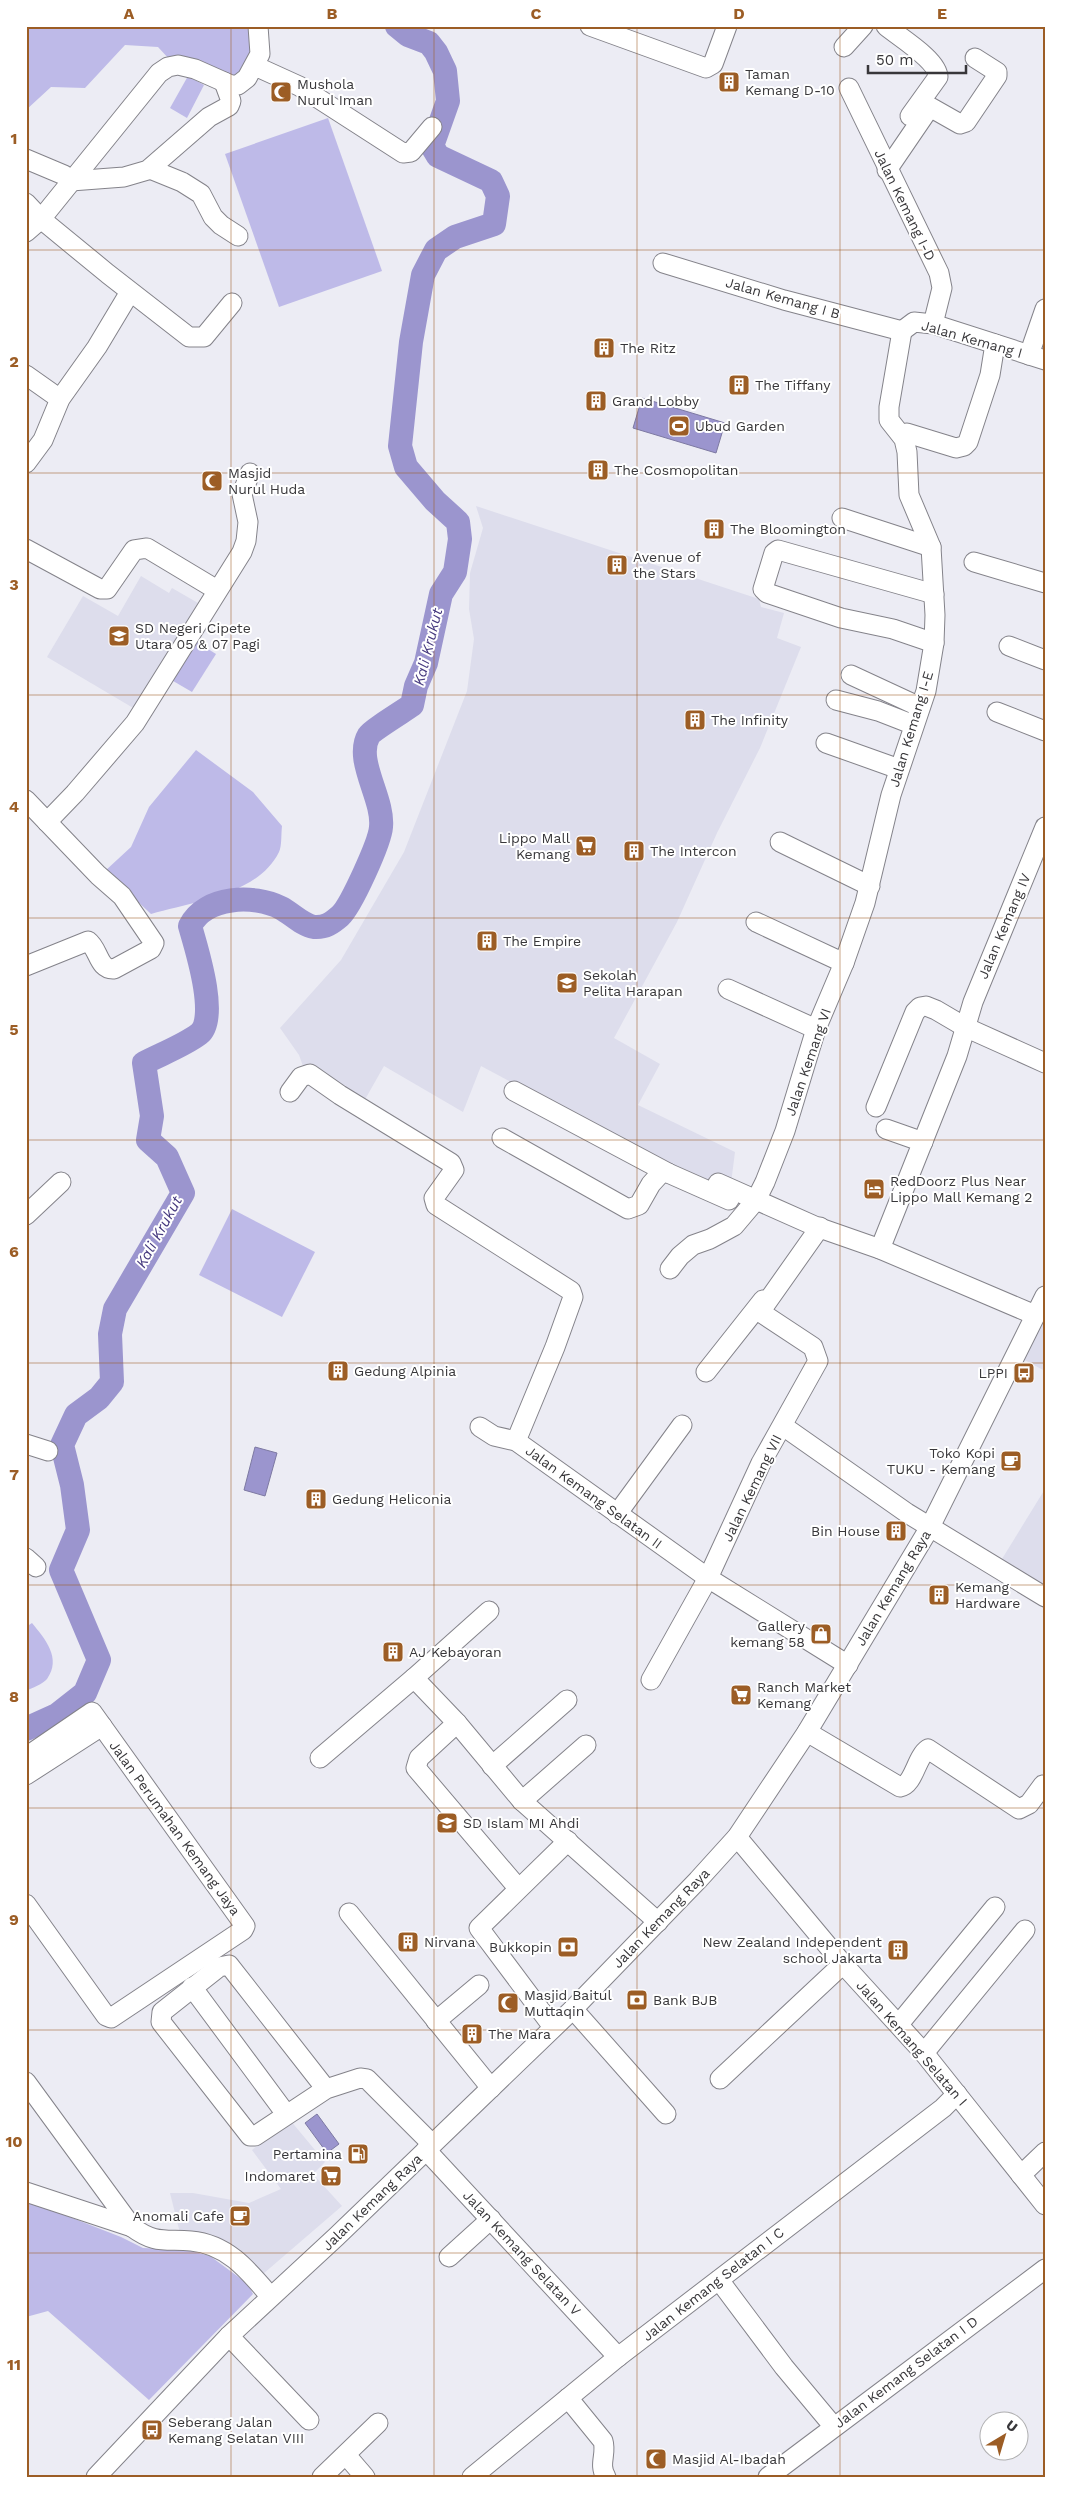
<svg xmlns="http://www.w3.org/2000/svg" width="1071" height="2503" font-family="'Work Sans',sans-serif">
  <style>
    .built { fill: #ddddec }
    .green { fill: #bebae8 }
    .water { fill: #9b95ce; stroke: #7d79a2 }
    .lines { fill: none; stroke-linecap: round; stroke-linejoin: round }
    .river { stroke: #9b95ce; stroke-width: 24 }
    .minor-casing { stroke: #84838a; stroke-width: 21 }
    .minor { stroke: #fff; stroke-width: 19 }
    .grid { fill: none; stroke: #9c5d25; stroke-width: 1; stroke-opacity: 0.55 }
    .labels { text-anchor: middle; stroke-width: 4; stroke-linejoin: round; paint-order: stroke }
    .poi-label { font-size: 14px; fill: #38373a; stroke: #fff; text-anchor: start }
    .street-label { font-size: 14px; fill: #38373a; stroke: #fff }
    .water-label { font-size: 15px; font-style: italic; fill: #45397e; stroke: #fff }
    .neatline { fill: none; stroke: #9c5d25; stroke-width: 2 }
    .grid-label { font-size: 16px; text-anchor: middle; font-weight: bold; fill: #9c5d25 }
  </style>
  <rect width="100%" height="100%" fill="#ececf4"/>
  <g class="built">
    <polygon points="476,506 759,599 761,607 784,613 777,638 801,647 760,748 717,833 677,922 614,1038 660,1064 638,1105 735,1152 729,1199 481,1066 463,1112 384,1066 363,1103 304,1069 299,1055 280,1028 341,960 404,852 467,691 474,639 469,609 470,573 483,528"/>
    <polygon points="141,576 169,593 172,588 198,603 167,656 140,712 47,657 83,596 118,616"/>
    <polygon points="1045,1310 1045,1371 1021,1358"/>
    <polygon points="1045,1489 1045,1599 997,1567"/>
    <polygon points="290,2120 325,2162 313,2174 342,2206 263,2274 232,2252 181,2237 170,2193 193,2193 249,2203 281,2189 252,2150"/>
  </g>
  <g class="green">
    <polygon points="26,26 253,26 256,53 241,80 171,61 158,47 125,45 85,88 51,87 26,110"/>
    <polygon points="188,76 204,85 187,118 170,108"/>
    <polygon points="328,118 382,271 279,307 225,154"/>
    <polygon points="192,639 216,654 192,692 168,678"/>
    <path d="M196,750L253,792L282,826C281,834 282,846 279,852C258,895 192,902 151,914L105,871L131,847L149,807Z"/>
    <polygon points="232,1209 315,1252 282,1317 199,1275"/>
    <path d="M32,1623C45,1639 62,1658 47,1679C43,1684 32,1688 26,1691V1627Z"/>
    <polygon points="26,2200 121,2237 143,2248 188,2250 210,2256 248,2284 253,2294 149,2400 48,2311 26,2317"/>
  </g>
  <g class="water">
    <polygon points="642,398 725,423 716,453 633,428"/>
    <polygon points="255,1447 277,1453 265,1496 244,1490"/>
    <polygon points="317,2114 339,2144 327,2153 305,2123"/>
  </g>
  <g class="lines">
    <path class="river" d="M26,1729L57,1715L85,1693L99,1660L61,1570L78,1530L72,1485L62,1445L76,1415L99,1398L112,1382L110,1334L115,1309L183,1193L167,1157L148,1140L152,1116L144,1063C161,1054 183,1046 199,1034C219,1019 196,947 190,926C205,896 254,894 281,908C291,913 302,925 314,927C325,928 332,923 340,916C351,906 380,842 381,827C384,798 354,760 369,735C371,731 405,710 412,705L416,686L426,663L441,594L455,572L460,539L458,522L435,501L406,467L400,446L411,342L423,275L436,250L455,237L494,224L498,196L491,181L438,156L432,146L448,101L445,71L436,52L429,43L408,35L397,26"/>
    <g class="minor-casing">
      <g id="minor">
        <polyline points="590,26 706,68 713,64 727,26"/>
        <path d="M886,26C899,37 938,60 938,77L910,116"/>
        <polyline points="844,47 863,26"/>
        <polyline points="255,66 299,86 403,153 411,152 432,127"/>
        <polyline points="849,88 939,273 942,288 933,324"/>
        <polyline points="26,159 64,175 71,181 124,177 148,170 209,117 229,106 231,101 224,82"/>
        <polyline points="150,169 182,182 201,194 213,217 221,225 238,236"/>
        <polyline points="887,170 930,107 960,124 966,122 997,76 997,72 975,58"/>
        <polyline points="26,203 41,219 108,274 189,337 204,337 232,303"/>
        <polyline points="26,232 41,219 159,73 168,67 178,65 195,69 231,85 238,85 247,78 260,54 258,26"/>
        <polyline points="663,263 784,300 902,331"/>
        <polyline points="902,331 914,322 933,324 1045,360"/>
        <polyline points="1029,355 1045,309"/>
        <polyline points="26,375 60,399"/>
        <polyline points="907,433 956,448 964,446 968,442 990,375 995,344"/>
        <polyline points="26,463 43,440 60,399 97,347 130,292"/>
        <polyline points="842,518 931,547"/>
        <polyline points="26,549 100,589 107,589 134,550 147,548 217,590"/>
        <polyline points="974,562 1045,583"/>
        <polyline points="934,643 893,629 841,618 767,593 763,589 774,553 778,550 934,594"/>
        <polyline points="1009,646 1045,660"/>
        <polyline points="851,675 920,707"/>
        <polyline points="836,700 878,711 914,725"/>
        <polyline points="997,712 1045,731"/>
        <polyline points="826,743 899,769"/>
        <path d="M26,800L98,875L122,896L154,943L151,949L114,969C98,970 99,949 88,941L26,966"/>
        <polyline points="47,822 75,793 135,723 242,552 246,541 248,522 242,494 250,473"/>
        <polyline points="780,842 870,886"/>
        <polyline points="756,922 844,963"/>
        <polyline points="728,989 816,1029"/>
        <polyline points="514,1091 668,1173"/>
        <polyline points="290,1092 301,1077 310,1074 340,1095 451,1163 454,1170 434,1198 436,1205 571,1291 573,1297 555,1347 516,1441"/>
        <polyline points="876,1107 915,1012 920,1007 926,1006 936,1010 965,1027 1045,1063"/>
        <polyline points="886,1129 923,1142"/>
        <polyline points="502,1138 628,1209 639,1205 651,1184 661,1173 668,1173 729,1200"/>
        <polyline points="718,1183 817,1227 880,1249 1035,1315"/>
        <polyline points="26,1215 61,1182"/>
        <polyline points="880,1249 957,1056 973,1002 1045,827"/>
        <polyline points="670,1269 680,1256 693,1245 710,1239 734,1226 756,1200 765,1182 785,1131 816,1029 844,963 865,903 891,795 926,691 934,643 935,615 931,547 909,495 907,452 904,439 889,420 889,407 902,331"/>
        <polyline points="706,1372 763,1300"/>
        <polyline points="783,1426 907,1513 1045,1597"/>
        <polyline points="480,1427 494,1436 516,1441 708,1578 848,1665"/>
        <polyline points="26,1444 48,1451"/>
        <polyline points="617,1514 682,1425"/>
        <polyline points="26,1558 36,1567"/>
        <polyline points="414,1678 489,1611"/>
        <polyline points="651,1680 708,1578 761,1463 818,1361 813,1347 760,1312 820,1227"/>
        <polyline points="457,1723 419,1758 416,1768 518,1888"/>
        <path d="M807,1732L900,1787C914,1785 916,1757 928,1749L1019,1809L1029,1804L1043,1785"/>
        <polyline points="26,1757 92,1712 245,1926 243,1930 111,2018 106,2016 26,1904"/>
        <polyline points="320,1758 414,1678 457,1723 522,1801 658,1922"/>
        <polyline points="492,1766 567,1700"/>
        <polyline points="26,1775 102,1726"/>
        <polyline points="522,1801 586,1745"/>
        <polyline points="737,1837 843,1964 924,2053 1045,2205"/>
        <polyline points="349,1913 491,2088"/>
        <polyline points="192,1987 286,2114"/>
        <polyline points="573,2009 666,2114"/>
        <polyline points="436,2021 479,1985"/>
        <polyline points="899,2024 995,1907"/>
        <polyline points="553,2027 479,1928 568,1841"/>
        <polyline points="924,2053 1025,1930"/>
        <polyline points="720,2079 843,1964"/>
        <path d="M26,2082L132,2227C155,2244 164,2239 191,2241C227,2244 248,2270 270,2296"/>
        <polyline points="326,2089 255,2136 250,2136 161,2022 162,2012 219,1967 229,1965 326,2089 360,2078 367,2079 432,2144"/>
        <polyline points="426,2150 618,2357"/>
        <polyline points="1021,2175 1045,2152"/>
        <polyline points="26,2192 132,2227"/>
        <polyline points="449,2257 491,2219"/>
        <polyline points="719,2280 784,2367 834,2427"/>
        <polyline points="229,2336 309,2420"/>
        <path d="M568,2398L603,2441C607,2454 598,2464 606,2477"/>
        <polyline points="346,2455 365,2477"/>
        <polyline points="96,2477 229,2336 336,2237 573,2009 698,1880 737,1837 807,1732 930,1527 1045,1296"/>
        <polyline points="322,2477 378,2423"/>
        <polyline points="472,2477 618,2357 943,2108 957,2094"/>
        <polyline points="768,2477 1045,2269"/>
      </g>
    </g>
    <use href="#minor" class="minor"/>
  </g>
  <path class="grid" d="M231,26V2477M434,26V2477M637,26V2477M840,26V2477M26,250H1045M26,473H1045M26,695H1045M26,918H1045M26,1140H1045M26,1363H1045M26,1585H1045M26,1808H1045M26,2030H1045M26,2253H1045"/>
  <defs>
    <g id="building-square" transform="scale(1.125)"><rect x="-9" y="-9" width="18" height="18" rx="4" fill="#9c5d25" stroke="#fff"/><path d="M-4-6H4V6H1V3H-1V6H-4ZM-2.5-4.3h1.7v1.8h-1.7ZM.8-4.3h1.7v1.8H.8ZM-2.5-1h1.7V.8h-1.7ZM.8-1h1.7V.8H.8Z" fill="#fff"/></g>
    <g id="mosque-square" transform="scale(1.125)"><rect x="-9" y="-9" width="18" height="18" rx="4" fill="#9c5d25" stroke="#fff"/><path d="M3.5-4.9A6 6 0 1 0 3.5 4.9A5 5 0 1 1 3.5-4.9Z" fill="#fff"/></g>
    <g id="stadium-square" transform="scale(1.125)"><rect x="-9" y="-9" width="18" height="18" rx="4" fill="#9c5d25" stroke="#fff"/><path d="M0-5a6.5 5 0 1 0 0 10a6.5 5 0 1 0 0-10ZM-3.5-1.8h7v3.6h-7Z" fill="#fff"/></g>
    <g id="school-square" transform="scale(1.125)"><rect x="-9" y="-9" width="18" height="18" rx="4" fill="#9c5d25" stroke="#fff"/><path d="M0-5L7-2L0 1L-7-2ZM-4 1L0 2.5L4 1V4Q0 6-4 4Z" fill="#fff"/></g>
    <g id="supermarket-square" transform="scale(1.125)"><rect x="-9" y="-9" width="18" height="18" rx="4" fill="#9c5d25" stroke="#fff"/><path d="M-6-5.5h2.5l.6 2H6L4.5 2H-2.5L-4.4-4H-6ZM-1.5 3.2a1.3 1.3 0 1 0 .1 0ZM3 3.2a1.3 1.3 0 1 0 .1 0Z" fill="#fff"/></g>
    <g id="hotel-square" transform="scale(1.125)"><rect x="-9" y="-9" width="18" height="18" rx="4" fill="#9c5d25" stroke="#fff"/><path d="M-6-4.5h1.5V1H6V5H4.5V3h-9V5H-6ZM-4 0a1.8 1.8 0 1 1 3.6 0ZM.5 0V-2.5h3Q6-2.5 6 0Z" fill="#fff"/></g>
    <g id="bus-square" transform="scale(1.125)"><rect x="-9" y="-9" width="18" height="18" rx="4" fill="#9c5d25" stroke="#fff"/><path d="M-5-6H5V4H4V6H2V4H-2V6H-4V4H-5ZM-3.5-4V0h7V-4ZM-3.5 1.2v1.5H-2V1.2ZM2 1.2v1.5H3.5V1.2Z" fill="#fff"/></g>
    <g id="cafe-square" transform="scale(1.125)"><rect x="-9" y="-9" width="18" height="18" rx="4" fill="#9c5d25" stroke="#fff"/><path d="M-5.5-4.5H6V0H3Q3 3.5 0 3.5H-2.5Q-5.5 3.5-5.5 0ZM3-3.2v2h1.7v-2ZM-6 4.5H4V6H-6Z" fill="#fff"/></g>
    <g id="shop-square" transform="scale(1.125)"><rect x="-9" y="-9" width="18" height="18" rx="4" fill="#9c5d25" stroke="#fff"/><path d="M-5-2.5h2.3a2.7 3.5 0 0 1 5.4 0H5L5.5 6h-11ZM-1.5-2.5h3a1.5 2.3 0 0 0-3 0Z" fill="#fff"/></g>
    <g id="bank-square" transform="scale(1.125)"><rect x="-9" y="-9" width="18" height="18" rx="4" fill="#9c5d25" stroke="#fff"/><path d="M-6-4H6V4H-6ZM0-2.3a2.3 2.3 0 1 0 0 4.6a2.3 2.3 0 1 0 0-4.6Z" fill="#fff"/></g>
    <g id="fuel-square" transform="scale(1.125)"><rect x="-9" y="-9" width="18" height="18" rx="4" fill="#9c5d25" stroke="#fff"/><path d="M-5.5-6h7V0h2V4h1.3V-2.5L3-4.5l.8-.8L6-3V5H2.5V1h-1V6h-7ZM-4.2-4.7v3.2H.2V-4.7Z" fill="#fff"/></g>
  </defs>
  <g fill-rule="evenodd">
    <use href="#building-square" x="729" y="82"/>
    <use href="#mosque-square" x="281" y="92"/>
    <use href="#building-square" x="604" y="348"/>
    <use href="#building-square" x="739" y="385"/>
    <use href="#building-square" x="596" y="401"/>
    <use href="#stadium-square" x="679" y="426"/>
    <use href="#building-square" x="598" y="470"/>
    <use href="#mosque-square" x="212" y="481"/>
    <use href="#building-square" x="714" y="529"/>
    <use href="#building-square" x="617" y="565"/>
    <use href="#school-square" x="119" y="636"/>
    <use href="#building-square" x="695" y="720"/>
    <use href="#supermarket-square" x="586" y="846"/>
    <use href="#building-square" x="634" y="851"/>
    <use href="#building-square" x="487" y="941"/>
    <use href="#school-square" x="567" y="983"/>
    <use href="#hotel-square" x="874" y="1189"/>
    <use href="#building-square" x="338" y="1371"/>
    <use href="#bus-square" x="1024" y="1373"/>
    <use href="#cafe-square" x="1011" y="1461"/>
    <use href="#building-square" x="316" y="1499"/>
    <use href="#building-square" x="896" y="1531"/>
    <use href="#building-square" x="939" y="1595"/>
    <use href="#shop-square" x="821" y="1634"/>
    <use href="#building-square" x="393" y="1652"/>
    <use href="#supermarket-square" x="741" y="1695"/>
    <use href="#school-square" x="447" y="1823"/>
    <use href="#building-square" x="408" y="1942"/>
    <use href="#bank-square" x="568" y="1947"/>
    <use href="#building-square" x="898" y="1950"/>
    <use href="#bank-square" x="637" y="2000"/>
    <use href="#mosque-square" x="508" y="2003"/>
    <use href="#building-square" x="472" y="2034"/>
    <use href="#fuel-square" x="358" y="2154"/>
    <use href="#supermarket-square" x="331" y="2176"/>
    <use href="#cafe-square" x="240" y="2216"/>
    <use href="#bus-square" x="152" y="2430"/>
    <use href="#mosque-square" x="656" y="2459"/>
  </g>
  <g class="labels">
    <g class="poi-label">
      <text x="745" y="79">Taman<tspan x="745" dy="16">Kemang D-10</tspan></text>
      <text x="297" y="89">Mushola<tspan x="297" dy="16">Nurul Iman</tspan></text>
      <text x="620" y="353">The Ritz</text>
      <text x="755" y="390">The Tiffany</text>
      <text x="612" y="406">Grand Lobby</text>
      <text x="695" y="431">Ubud Garden</text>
      <text x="614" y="475">The Cosmopolitan</text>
      <text x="228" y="478">Masjid<tspan x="228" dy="16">Nurul Huda</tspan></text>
      <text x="730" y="534">The Bloomington</text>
      <text x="633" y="562">Avenue of<tspan x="633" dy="16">the Stars</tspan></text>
      <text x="135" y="633">SD Negeri Cipete<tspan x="135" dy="16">Utara 05 &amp; 07 Pagi</tspan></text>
      <text x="711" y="725">The Infinity</text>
      <text x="570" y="843" text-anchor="end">Lippo Mall<tspan x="570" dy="16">Kemang</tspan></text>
      <text x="650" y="856">The Intercon</text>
      <text x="503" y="946">The Empire</text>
      <text x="583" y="980">Sekolah<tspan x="583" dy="16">Pelita Harapan</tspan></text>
      <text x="890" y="1186">RedDoorz Plus Near<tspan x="890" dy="16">Lippo Mall Kemang 2</tspan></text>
      <text x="354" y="1376">Gedung Alpinia</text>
      <text x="1008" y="1378" text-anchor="end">LPPI</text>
      <text x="995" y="1458" text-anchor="end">Toko Kopi<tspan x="995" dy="16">TUKU - Kemang</tspan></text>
      <text x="332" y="1504">Gedung Heliconia</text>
      <text x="880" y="1536" text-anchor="end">Bin House</text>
      <text x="955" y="1592">Kemang<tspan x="955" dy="16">Hardware</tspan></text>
      <text x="805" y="1631" text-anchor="end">Gallery<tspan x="805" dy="16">kemang 58</tspan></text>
      <text x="409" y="1657">AJ Kebayoran</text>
      <text x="757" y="1692">Ranch Market<tspan x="757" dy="16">Kemang</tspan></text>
      <text x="463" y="1828">SD Islam MI Ahdi</text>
      <text x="424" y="1947">Nirvana</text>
      <text x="882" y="1947" text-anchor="end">New Zealand Independent<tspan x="882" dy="16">school Jakarta</tspan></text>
      <text x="552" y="1952" text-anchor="end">Bukkopin</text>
      <text x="524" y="2000">Masjid Baitul<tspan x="524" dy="16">Muttaqin</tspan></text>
      <text x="653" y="2005">Bank BJB</text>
      <text x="488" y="2039">The Mara</text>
      <text x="342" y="2159" text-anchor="end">Pertamina</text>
      <text x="315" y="2181" text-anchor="end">Indomaret</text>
      <text x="224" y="2221" text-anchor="end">Anomali Cafe</text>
      <text x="168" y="2427">Seberang Jalan<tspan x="168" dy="16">Kemang Selatan VIII</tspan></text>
      <text x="672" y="2464">Masjid Al-Ibadah</text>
    </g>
    <g class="street-label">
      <text transform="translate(905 205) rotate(64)" y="5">Jalan Kemang I-D</text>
      <text transform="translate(783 298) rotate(16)" y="5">Jalan Kemang I B</text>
      <text transform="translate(972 339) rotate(16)" y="5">Jalan Kemang I</text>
      <text transform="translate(911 729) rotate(-73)" y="5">Jalan Kemang I-E</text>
      <text transform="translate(1004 926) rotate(-67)" y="5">Jalan Kemang IV</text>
      <text transform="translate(808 1062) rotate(-71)" y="5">Jalan Kemang VI</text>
      <text transform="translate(752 1488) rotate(-64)" y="5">Jalan Kemang VII</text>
      <text transform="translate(594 1497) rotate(36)" y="5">Jalan Kemang Selatan II</text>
      <text transform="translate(893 1588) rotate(-59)" y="5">Jalan Kemang Raya</text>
      <text transform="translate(175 1828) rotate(54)" y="5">Jalan Perumahan Kemang Jaya</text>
      <text transform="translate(661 1918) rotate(-46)" y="5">Jalan Kemang Raya</text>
      <text transform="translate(912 2043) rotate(49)" y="5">Jalan Kemang Selatan I</text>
      <text transform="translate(372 2202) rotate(-44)" y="5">Jalan Kemang Raya</text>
      <text transform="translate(522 2253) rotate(47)" y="5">Jalan Kemang Selatan V</text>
      <text transform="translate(713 2284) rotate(-38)" y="5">Jalan Kemang Selatan I C</text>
      <text transform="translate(906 2372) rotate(-37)" y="5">Jalan Kemang Selatan I D</text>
    </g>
    <g class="water-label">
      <text transform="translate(428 647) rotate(-76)" y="5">Kali Krukut</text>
      <text transform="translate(159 1232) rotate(-61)" y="5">Kali Krukut</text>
    </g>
  </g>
  <rect width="1071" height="2503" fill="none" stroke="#ffffff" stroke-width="55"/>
  <g transform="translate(1004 2436) rotate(38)"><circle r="24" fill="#ffffff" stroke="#afafb0"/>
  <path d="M0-4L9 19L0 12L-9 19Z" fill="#9c5d25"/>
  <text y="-8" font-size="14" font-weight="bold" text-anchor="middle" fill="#38373a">U</text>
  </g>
  <path d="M868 65v8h98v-8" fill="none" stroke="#38373a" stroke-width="2.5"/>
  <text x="876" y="65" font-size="15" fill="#38373a" stroke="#ffffff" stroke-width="4" paint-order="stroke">50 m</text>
  <rect x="28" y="28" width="1016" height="2448" class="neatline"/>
  <g class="grid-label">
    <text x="129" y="19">A</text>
    <text x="332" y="19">B</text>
    <text x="536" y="19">C</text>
    <text x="739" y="19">D</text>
    <text x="942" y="19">E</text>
    <text x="14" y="144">1</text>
    <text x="14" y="367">2</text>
    <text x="14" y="590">3</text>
    <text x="14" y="812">4</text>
    <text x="14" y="1035">5</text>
    <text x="14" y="1257">6</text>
    <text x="14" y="1480">7</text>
    <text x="14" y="1702">8</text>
    <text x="14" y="1925">9</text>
    <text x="14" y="2147">10</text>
    <text x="14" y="2370">11</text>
  </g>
</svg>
